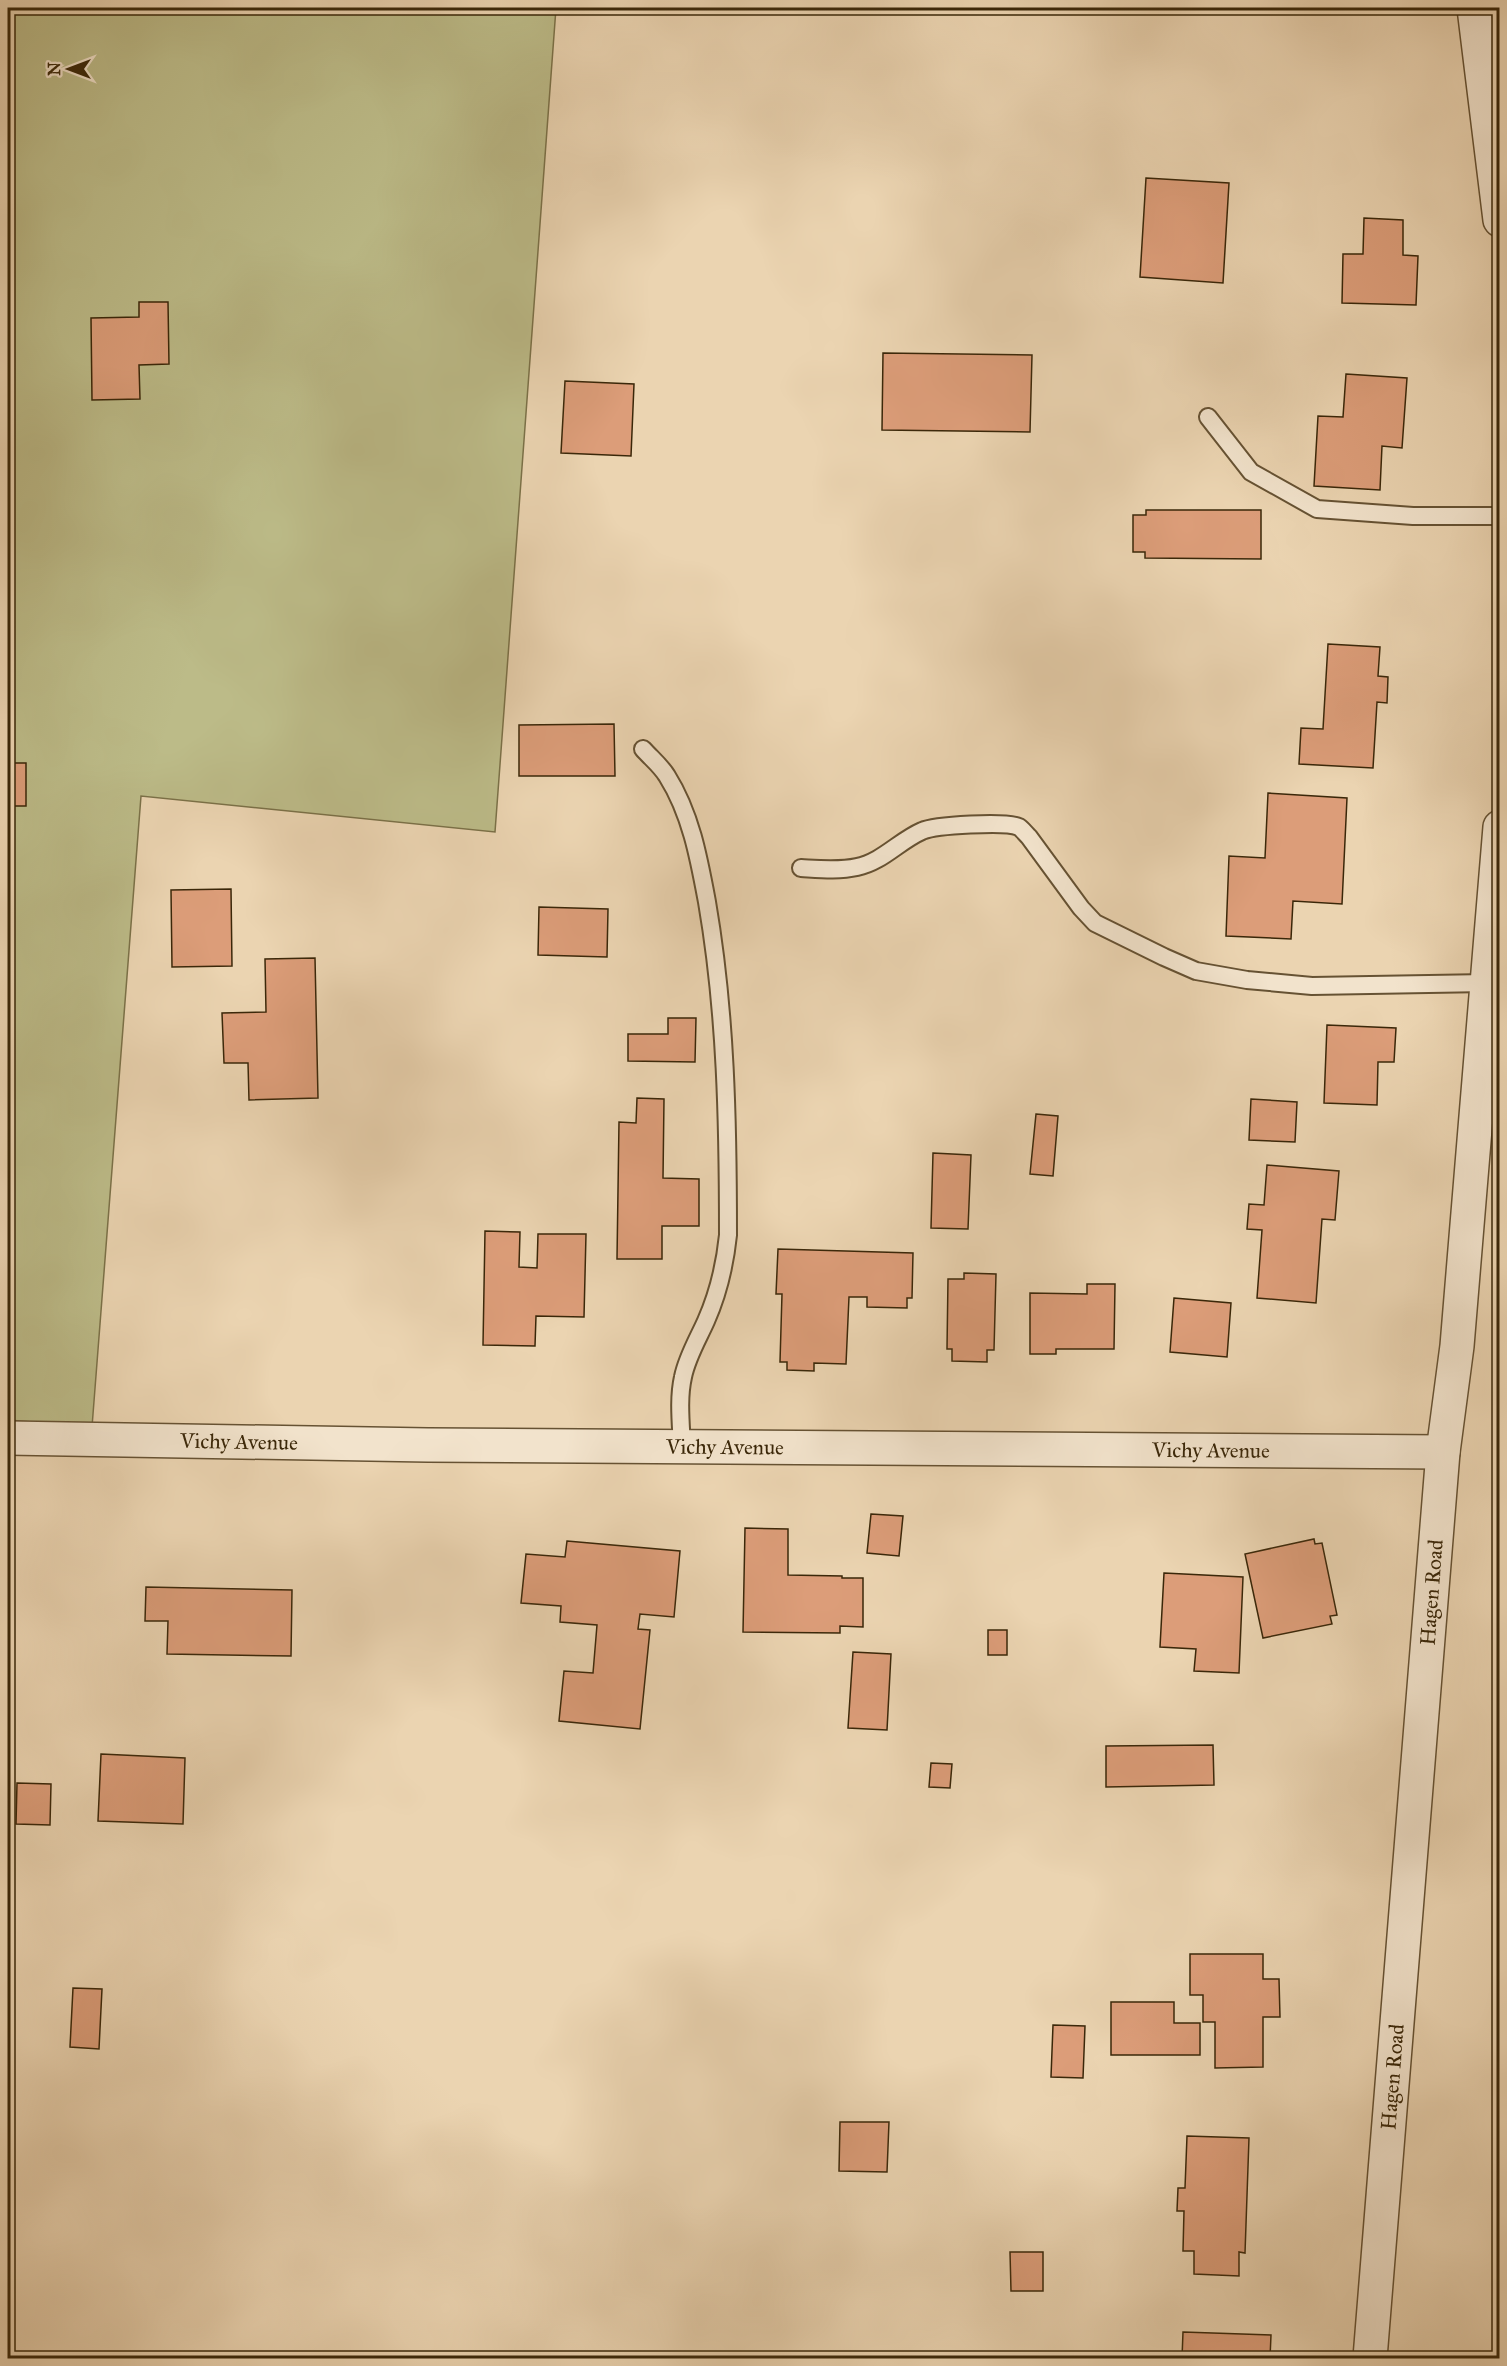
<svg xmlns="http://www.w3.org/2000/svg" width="1507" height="2366" font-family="'IM FELL Great Primer',serif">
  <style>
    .green { fill: #bcbb88; stroke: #7b7148; stroke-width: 1.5 }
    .building { fill: #dc9d79; stroke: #3a2709; stroke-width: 1.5 }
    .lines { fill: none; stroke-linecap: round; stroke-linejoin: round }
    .lane-casing { stroke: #665233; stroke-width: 20 }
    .street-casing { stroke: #665233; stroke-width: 36 }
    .lane { stroke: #f2e3cc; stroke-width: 16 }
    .street { stroke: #f2e3cc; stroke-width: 33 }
    .labels { text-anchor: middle; stroke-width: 5; stroke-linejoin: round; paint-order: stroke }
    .street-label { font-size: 21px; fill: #3a2709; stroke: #f2e3cc }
  </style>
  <rect width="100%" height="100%" fill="#ebd4b1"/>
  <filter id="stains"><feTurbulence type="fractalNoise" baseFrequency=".00333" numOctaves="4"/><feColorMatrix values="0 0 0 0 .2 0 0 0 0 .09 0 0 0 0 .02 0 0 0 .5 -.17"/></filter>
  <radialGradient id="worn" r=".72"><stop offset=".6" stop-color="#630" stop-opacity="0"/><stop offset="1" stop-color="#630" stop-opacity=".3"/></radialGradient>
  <polygon class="green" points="8,8 556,8 495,832 141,796 92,1427 8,1420"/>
  <g class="building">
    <polygon points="1146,178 1229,183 1223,283 1140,277"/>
    <polygon points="1364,218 1403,220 1403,255 1418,256 1416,305 1342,303 1343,254 1363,254"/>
    <polygon points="139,302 168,302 169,364 139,365 140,399 92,400 91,318 139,317"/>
    <polygon points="883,353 1032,355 1030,432 882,430"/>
    <polygon points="1346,374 1407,378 1402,448 1382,446 1380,490 1314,486 1318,416 1343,417"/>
    <polygon points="565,381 634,384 631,456 561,453"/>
    <polygon points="1146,510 1261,510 1261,559 1145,558 1145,552 1133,552 1133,515 1146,515"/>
    <polygon points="1328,644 1380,647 1378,676 1388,677 1387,703 1377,702 1373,768 1299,764 1301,728 1323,729"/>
    <polygon points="614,724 615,776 519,776 519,725"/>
    <rect x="8" y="763" width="18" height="43"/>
    <polygon points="1268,793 1347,798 1342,904 1293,901 1291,939 1226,936 1229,856 1265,858"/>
    <polygon points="231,889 232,966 172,967 171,890"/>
    <polygon points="539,907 608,909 607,957 538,955"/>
    <polygon points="315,958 318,1098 249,1100 248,1063 224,1063 222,1013 266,1012 265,959"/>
    <polygon points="668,1018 696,1018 695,1062 628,1061 628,1034 668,1034"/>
    <polygon points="1327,1025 1396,1028 1394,1062 1378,1062 1377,1105 1324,1103"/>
    <polygon points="637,1098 664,1099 663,1178 699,1179 699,1226 662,1226 662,1259 617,1259 619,1122 636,1123"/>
    <polygon points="1251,1099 1297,1102 1295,1142 1249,1140"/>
    <polygon points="1036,1114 1058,1116 1053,1176 1030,1174"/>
    <polygon points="933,1153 971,1155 968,1229 931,1228"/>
    <polygon points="1267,1165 1339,1171 1335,1220 1322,1219 1316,1303 1257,1298 1262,1230 1247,1229 1249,1204 1264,1205"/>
    <polygon points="485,1231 520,1232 519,1267 537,1268 538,1234 586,1234 584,1317 536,1316 535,1346 483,1345"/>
    <polygon points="778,1249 913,1253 912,1298 907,1298 907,1308 867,1307 867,1297 849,1297 846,1364 814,1363 814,1371 787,1370 787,1362 780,1362 782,1294 776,1294"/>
    <polygon points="964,1273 996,1274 994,1350 987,1350 987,1362 952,1361 952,1349 947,1349 948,1279 964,1279"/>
    <polygon points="1087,1284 1115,1284 1114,1349 1056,1349 1056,1354 1030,1354 1030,1293 1087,1294"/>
    <polygon points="1174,1298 1231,1303 1227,1357 1170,1352"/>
    <polygon points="871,1514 903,1516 899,1556 867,1553"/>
    <polygon points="745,1528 788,1529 788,1575 842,1576 842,1578 863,1578 863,1627 840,1626 840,1633 743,1632"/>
    <polygon points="1314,1539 1315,1544 1322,1543 1337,1615 1330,1616 1332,1624 1263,1638 1245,1554"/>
    <polygon points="567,1541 680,1551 674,1617 640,1614 638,1629 650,1630 640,1729 559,1721 564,1671 593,1673 597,1625 560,1622 561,1606 521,1603 526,1554 565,1557"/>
    <polygon points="1164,1573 1243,1577 1239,1673 1194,1671 1196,1649 1160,1647"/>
    <polygon points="146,1587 292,1590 291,1656 167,1654 168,1621 145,1621"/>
    <rect x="988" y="1630" width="19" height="25"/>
    <polygon points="853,1652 891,1654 887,1730 848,1728"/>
    <polygon points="1213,1745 1214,1785 1106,1787 1106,1746"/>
    <polygon points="101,1754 185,1758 183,1824 98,1821"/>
    <polygon points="931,1763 952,1764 950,1788 929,1787"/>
    <polygon points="17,1783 51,1784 50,1825 16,1824"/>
    <polygon points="1190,1954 1263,1954 1263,1979 1279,1979 1280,2017 1263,2017 1263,2067 1215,2068 1215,2022 1203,2022 1203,1995 1190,1995"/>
    <polygon points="73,1988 102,1989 99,2049 70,2047"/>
    <polygon points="1111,2002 1174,2002 1174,2023 1200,2023 1200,2055 1111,2055"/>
    <polygon points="1053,2025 1085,2026 1083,2078 1051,2077"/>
    <polygon points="840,2122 889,2122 887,2172 839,2171"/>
    <polygon points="1187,2136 1249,2138 1245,2253 1239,2252 1239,2276 1194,2274 1194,2251 1183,2251 1184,2211 1177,2211 1178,2188 1185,2188"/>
    <polygon points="1010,2252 1043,2252 1043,2291 1011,2291"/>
    <polygon points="1183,2332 1271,2335 1270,2358 1182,2358"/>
  </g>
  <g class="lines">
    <g class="lane-casing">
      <g id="lane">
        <polyline points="1208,417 1251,472 1317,509 1413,516 1500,516"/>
        <path d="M643,749C651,758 661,766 667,776C691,814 699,859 707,902C726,1012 728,1123 728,1235C725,1264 718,1294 706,1321C698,1339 687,1357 683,1377C678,1399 681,1424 682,1447"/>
        <path d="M801,868C819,869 839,871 857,867C882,862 899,841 922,831C935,825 1006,821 1019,827C1022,829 1026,834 1029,837L1081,908L1095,923L1164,957L1196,971L1247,980L1312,986L1487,983"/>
      </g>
    </g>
    <g class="street-casing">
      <g id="street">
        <polyline points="1474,8 1500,220"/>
        <path id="s1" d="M8,1438L428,1445L1443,1452"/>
        <path id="s2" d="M1370,2358L1443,1452L1457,1346L1500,827"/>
      </g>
    </g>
    <use href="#lane" class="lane"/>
    <use href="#street" class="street"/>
  </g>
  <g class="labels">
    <g class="street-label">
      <text dy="7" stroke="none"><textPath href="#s1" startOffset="231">Vichy Avenue</textPath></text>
      <text dy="7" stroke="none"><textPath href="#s1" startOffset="717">Vichy Avenue</textPath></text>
      <text dy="7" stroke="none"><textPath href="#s1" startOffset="1203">Vichy Avenue</textPath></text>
      <text dy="7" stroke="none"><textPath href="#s2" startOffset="768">Hagen Road</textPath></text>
      <text dy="7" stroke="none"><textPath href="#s2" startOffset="282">Hagen Road</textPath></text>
    </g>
  </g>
  <rect width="1507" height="2366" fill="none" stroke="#ebd4b1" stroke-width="30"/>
  <rect x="9" y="9" width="1489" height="2348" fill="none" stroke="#3a2709" stroke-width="3"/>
  <rect x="15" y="15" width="1477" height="2336" fill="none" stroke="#3a2709" stroke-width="1.5"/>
  <g transform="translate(69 69) rotate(270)" stroke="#f2e3cc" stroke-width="4.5" paint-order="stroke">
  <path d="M0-4.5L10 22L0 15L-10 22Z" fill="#3a2709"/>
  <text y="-9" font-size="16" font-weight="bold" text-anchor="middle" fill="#3a2709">N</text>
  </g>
  <rect width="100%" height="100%" filter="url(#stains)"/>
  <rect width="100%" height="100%" fill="url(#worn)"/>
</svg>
